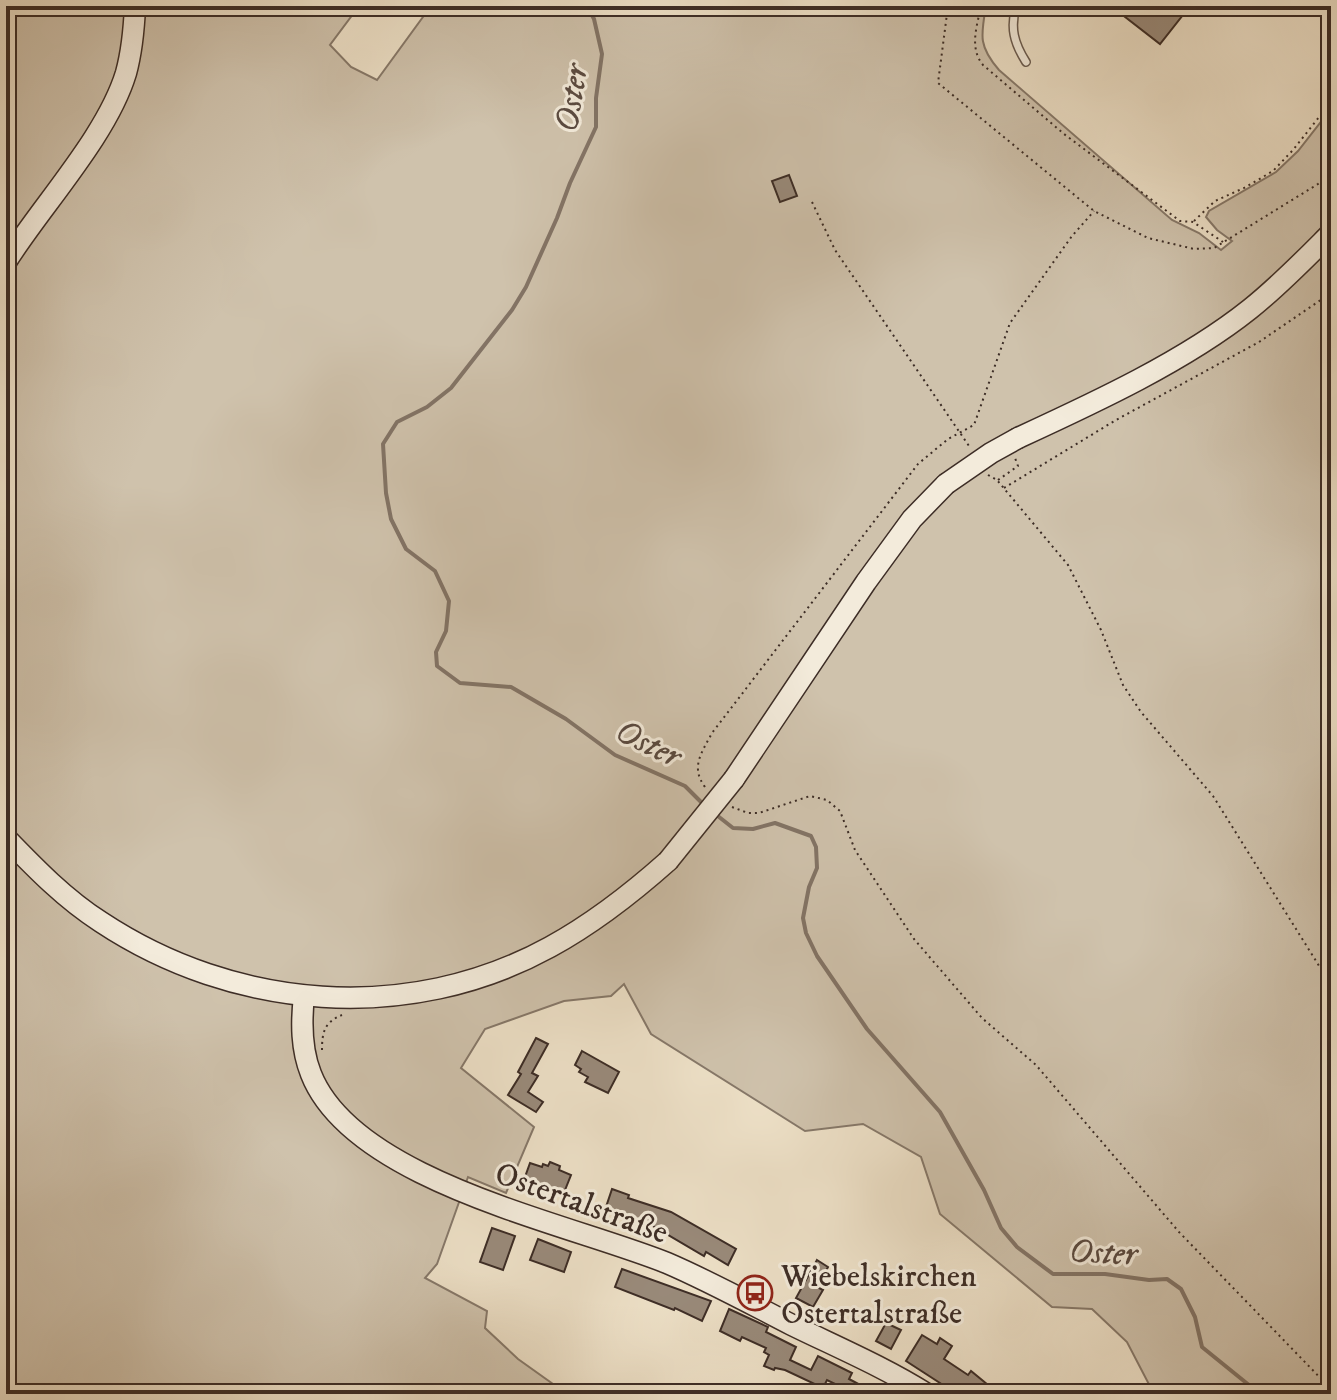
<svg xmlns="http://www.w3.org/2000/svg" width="1337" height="1400" font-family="'IM FELL DW Pica',serif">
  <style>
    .green { fill: #cfc2ac; stroke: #867869; stroke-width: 2 }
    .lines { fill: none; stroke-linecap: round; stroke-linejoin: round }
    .stream { stroke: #837466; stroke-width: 4 }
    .building { fill: #998a7a; stroke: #3d2d26; stroke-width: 2 }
    .lane-casing { stroke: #695a4e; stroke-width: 10 }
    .secondary-casing { stroke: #3d2d26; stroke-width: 23 }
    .path { stroke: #3d2d26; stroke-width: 2; stroke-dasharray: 2 4; stroke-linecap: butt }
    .lane { stroke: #f3ebdb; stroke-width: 7 }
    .secondary { stroke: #f3ebdb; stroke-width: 20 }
    .secondary-bridge-casing { stroke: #3d2d26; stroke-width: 23; stroke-linecap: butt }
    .secondary-bridge { stroke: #f3ebdb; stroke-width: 20 }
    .labels { text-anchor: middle; stroke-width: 6; stroke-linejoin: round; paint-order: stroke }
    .street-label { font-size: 32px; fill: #3d2d26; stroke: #f3ebdb }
    .poi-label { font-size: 32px; fill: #3d2d26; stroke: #f3ebdb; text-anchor: start }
    .water-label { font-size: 34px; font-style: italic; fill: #5a4a40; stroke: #f3ebdb }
  </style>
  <rect width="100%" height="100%" fill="#ede0c7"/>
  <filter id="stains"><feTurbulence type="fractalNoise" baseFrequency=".0025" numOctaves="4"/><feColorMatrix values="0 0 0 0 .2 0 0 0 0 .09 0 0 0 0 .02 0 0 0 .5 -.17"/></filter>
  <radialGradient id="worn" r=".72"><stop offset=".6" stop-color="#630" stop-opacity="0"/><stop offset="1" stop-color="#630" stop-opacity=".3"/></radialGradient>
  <path class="green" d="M6,6H359L330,45L351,67L377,80L431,6H986C981,35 978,46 999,70L1172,220L1199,233L1221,250L1232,241L1217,230L1206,217L1209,211L1276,172L1298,151L1331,109V1394H1154L1127,1342L1092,1309L1052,1307L940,1214L921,1157L863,1124L805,1131L651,1034L624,984L611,996L564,1001L485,1029L461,1068L534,1127L506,1193L468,1177L437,1264L425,1278L487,1311L485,1328L518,1359L567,1394H6Z"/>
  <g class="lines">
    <g class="stream">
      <polyline points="587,6 594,19 602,54 596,98 596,127 570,183 557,218 526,287 512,310 451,388 427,407 397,422 383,444 386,493 391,519 406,549 435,571 449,601 446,631 436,652 437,666 460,683 511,687 566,719 615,755 685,786 704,805"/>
      <polyline points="714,813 733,828 753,829 775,823 811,836 816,847 817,868 809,887 803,918 806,933 817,956 867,1029 940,1112 984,1190 1001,1228 1017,1247 1053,1274 1105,1274 1149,1280 1167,1279 1181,1289 1195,1317 1202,1347 1260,1394"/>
    </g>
  </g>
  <g class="building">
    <polygon points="1111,6 1190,6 1160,44"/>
    <polygon points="789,175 797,196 780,202 772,181"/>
    <polygon points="536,1038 548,1044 532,1073 538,1076 528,1092 543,1102 536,1112 508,1095 521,1074 518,1072"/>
    <polygon points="582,1051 619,1072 608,1093 585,1082 588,1077 579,1072 581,1069 575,1065"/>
    <polygon points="550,1162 560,1166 559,1170 571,1175 563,1195 535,1185 536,1182 525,1177 530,1163 542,1167 543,1164 548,1166"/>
    <polygon points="612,1189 629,1195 628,1198 671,1212 736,1249 728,1265 706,1252 704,1256 651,1225 650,1227 605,1210"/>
    <polygon points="492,1228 515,1236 503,1270 480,1262"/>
    <polygon points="538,1239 571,1252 564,1272 530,1260"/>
    <polygon points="817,1260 828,1267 817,1287 823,1290 813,1307 796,1298"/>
    <polygon points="622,1269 711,1301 702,1321 675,1308 674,1310 615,1287"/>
    <polygon points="729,1309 768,1327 766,1332 796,1347 790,1360 811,1370 818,1356 852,1373 849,1379 877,1394 856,1394 827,1380 823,1388 785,1370 775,1368 774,1370 764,1366 769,1355 764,1352 766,1348 742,1337 740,1341 720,1331"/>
    <polygon points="886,1323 901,1330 891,1349 876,1341"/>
    <polygon points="922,1335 937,1344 940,1338 952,1346 944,1359 968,1375 971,1371 999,1394 957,1394 906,1361"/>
  </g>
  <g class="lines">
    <g class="lane-casing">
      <path id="lane" d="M1016,6C1010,28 1014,43 1026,62"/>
    </g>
    <g class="secondary-casing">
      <g id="secondary">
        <path d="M6,262C42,205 107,136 126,73C132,51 134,29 135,6"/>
        <path d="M1018,438C1094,403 1185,361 1250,309C1279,286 1305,259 1331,233"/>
        <polyline points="734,779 866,582 912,519 946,484"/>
        <path d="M6,838C35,868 65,899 101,922C234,1010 408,1025 550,947C594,923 631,894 668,861"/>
        <path d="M304,996C301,1023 301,1049 311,1074C353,1181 568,1223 667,1263C709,1281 751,1304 792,1325C837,1347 884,1367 927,1394"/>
      </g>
    </g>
    <g class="path">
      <polyline points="948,6 938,83 1094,211 1148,238 1194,249 1214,248 1318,184 1331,168"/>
      <path d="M981,6C977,26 969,48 983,65L1064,134L1180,221L1193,222L1223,242"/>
      <polyline points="812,202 835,250 969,446"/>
      <polyline points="1194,221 1215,201 1244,188 1273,171 1293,150 1331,102"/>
      <polyline points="6,285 11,277"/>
      <polyline points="988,475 997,480 1068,565 1101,630 1123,685 1141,712 1213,796 1331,985"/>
      <polyline points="998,480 1018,466 1015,458"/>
      <polyline points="1004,488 1116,420 1259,342 1331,293"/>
      <path d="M705,787C690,767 702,752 712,733L918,464L948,439L974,425L1010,323L1072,236L1094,211"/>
      <polyline points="732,807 748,813 759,813 810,796 827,800 840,811 855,850 914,939 982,1018 1036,1065 1179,1232 1331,1389"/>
      <path d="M322,1050C322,1031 325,1022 342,1015"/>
    </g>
    <use href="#lane" class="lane"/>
    <use href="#secondary" class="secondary"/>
    <g class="secondary-bridge-casing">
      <g id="secondary-bridge">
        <polyline points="946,484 991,453 1018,438"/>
        <polyline points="668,861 734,779"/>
      </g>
    </g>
    <use href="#secondary-bridge" class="secondary-bridge"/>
  </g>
  <defs>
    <g id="bus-ring" transform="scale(1.8)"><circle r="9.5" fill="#f3ebdb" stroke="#8f2418" stroke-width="1.5"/><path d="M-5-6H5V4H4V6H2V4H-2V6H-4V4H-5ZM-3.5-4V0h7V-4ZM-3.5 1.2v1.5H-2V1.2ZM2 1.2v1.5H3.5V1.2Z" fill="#8f2418"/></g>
  </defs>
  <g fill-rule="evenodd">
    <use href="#bus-ring" x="755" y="1293"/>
  </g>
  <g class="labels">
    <g class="street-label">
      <text transform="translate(582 1202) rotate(20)" y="11">Ostertalstraße</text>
    </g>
    <g class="poi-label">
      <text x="781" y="1286">Wiebelskirchen<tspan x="781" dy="37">Ostertalstraße</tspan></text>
    </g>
    <g class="water-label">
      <text transform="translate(570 98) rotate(-81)" y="12">Oster</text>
      <text transform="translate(649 742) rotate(26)" y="12">Oster</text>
      <text transform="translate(1103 1251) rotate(3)" y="12">Oster</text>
    </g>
  </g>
  <rect width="1337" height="1400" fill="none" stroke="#ede0c7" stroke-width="32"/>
  <rect x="8" y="8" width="1321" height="1384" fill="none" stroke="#3d2d26" stroke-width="4"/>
  <rect x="16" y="16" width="1305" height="1368" fill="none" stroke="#3d2d26" stroke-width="2"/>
  <rect width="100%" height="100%" filter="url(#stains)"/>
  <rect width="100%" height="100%" fill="url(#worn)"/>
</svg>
